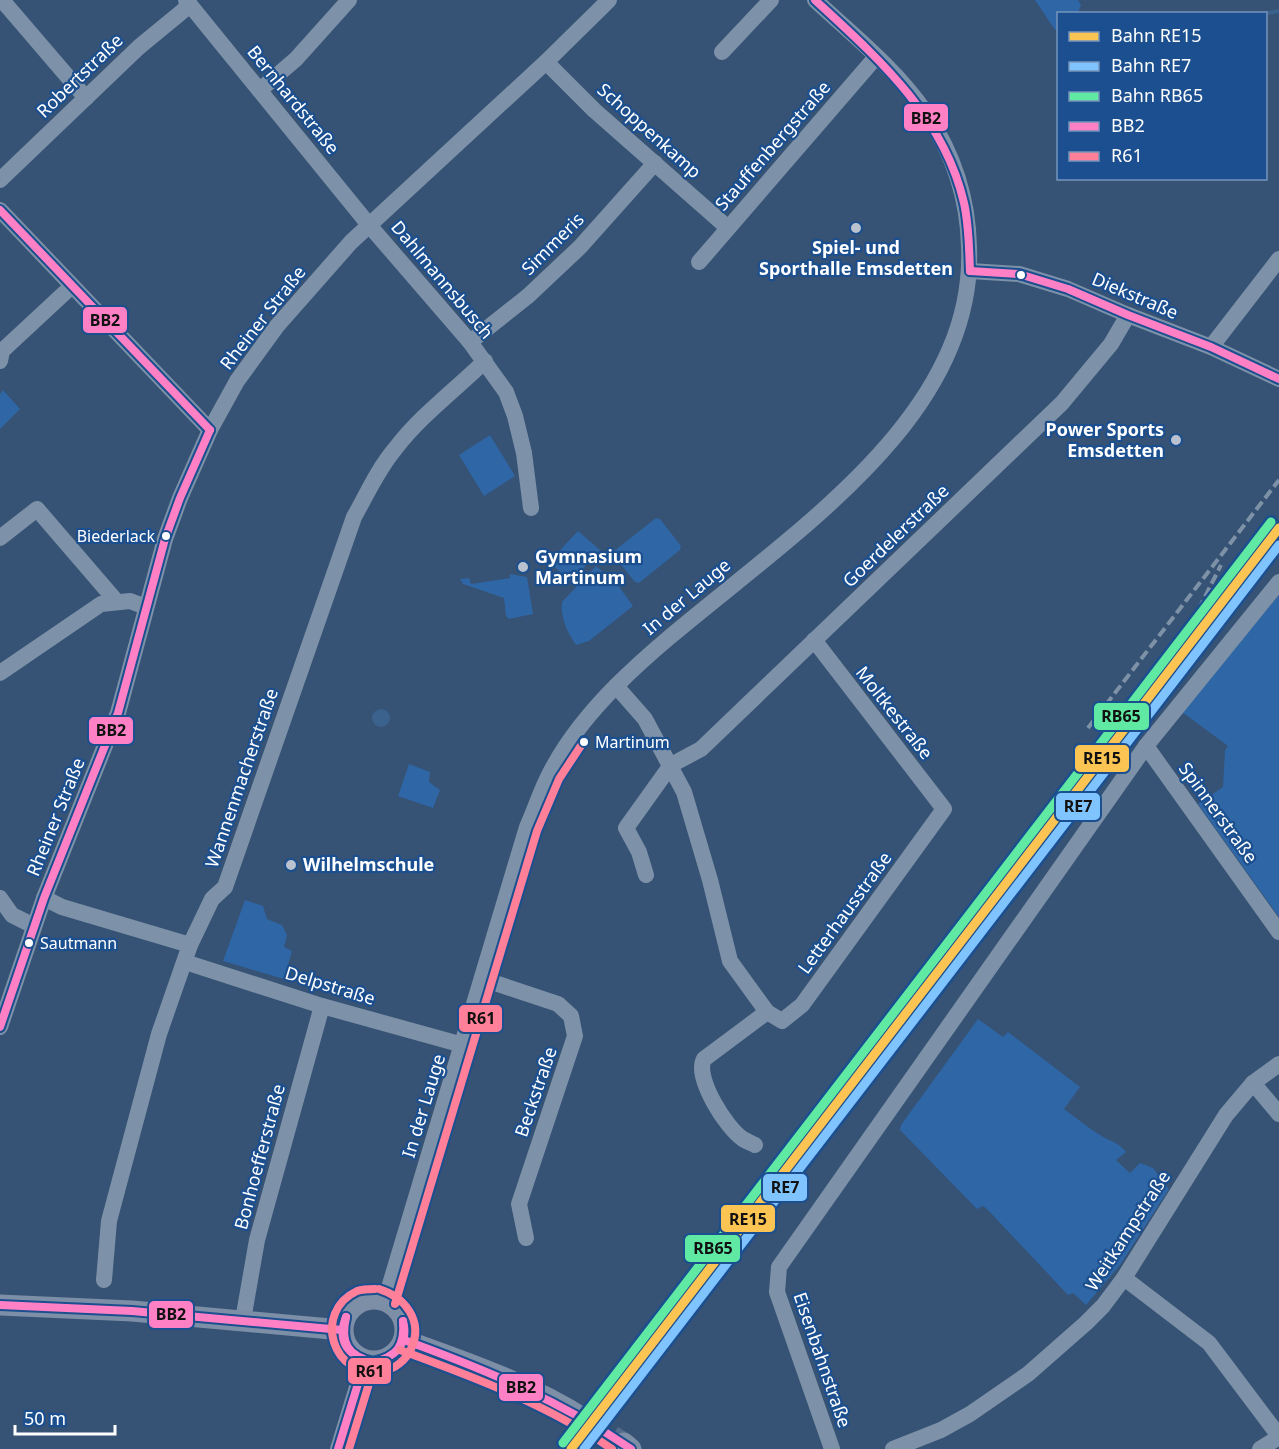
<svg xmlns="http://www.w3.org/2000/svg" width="1279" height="1449" font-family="'Noto Sans',sans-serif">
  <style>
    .green { fill: #2f66a5 }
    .water { fill: #3b618d }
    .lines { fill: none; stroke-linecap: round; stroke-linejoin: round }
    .stream { stroke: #3b618d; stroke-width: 4 }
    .major-tunnel { stroke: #546c89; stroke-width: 21; stroke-dasharray: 21 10; stroke-linecap: butt }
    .minor { stroke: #7d92a8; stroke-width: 16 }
    .major { stroke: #7d8ea7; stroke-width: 21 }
    .rail { stroke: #7e92a7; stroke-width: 4; stroke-dasharray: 10 4.5; stroke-linecap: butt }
    .bus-1-casing { stroke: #1b4f8f; stroke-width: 12 }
    .bus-2-casing { stroke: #1b4f8f; stroke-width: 12 }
    .bus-1 { stroke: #ff80c5; stroke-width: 8 }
    .bus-2 { stroke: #ff8098; stroke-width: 8 }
    .rail-1-casing { stroke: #1b4f8f; stroke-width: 14 }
    .rail-2-casing { stroke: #1b4f8f; stroke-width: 14 }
    .rail-3-casing { stroke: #1b4f8f; stroke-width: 14 }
    .rail-1 { stroke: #fcc553; stroke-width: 9 }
    .rail-2 { stroke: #80c4ff; stroke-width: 9 }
    .rail-3 { stroke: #60e9a3; stroke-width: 9 }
    .poi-dot { fill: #b9c2ce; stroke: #1b4f8f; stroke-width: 2 }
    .bus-dot { fill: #fff; stroke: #1b4f8f; stroke-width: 2 }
    .labels { text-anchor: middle; stroke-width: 4.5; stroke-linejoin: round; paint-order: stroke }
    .bus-label { font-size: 16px; fill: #fff; stroke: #1b4f8f; text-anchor: start }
    .street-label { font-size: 18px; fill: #fff; stroke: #1b4f8f }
    .poi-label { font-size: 18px; font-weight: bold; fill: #fff; stroke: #1b4f8f; text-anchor: start }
    .line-badge { stroke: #1b4f8f; stroke-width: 2 }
    .pale-badge-label { font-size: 16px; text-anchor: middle; font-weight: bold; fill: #111 }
  </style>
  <rect width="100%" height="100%" fill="#365274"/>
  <g class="green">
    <polygon points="1035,0 1078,0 1081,5 1078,13 1058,14 1058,28 1055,30"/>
    <polygon points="3,390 20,409 0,429 0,394"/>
    <polygon points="490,435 515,476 484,496 459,455"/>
    <polygon points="656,518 660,519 681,546 680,550 639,583 635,582 614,556 614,551"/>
    <polygon points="578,531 600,550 571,582 549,562"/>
    <path d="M596,566L617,584L633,606L589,641L576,645C567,632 560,617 562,602Z"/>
    <polygon points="510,574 527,577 533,614 509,619 506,616 504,598 463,584 460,579 469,578 471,584 510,578"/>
    <polygon points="1279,595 1279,917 1198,804 1223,787 1225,750 1228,746 1182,712"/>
    <polygon points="409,764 430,772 429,782 440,790 433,808 398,796"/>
    <polygon points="245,900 263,906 267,919 282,925 287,935 284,947 292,951 284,979 223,961"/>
    <path d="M978,1019L1003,1037L1008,1032L1080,1087L1064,1109C1078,1119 1091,1130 1105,1138C1115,1143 1117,1142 1126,1152L1116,1160L1130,1173L1140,1163L1153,1168L1169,1189L1120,1265L1086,1305L1073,1293L1068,1295L987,1209L983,1206L977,1209L900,1130L901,1125Z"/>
  </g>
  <circle class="water" cx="381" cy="718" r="9"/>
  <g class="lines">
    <polyline class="stream" points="1263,14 1279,11"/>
    <polyline class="major-tunnel" points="586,1420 624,1443"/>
    <g class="minor">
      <polyline points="2,0 86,98"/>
      <polyline points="186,0 369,225 470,342 506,392 515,416 524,453 531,508"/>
      <polyline points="722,52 771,0"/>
      <polyline points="546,62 594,110 728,228"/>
      <polyline points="260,90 296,59 349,0"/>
      <polyline points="0,180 139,47 190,5"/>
      <polyline points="0,210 210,430"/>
      <polyline points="699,262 876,57"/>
      <polyline points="970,271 1019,274 1068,289 1128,315 1211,347 1279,379"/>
      <polyline points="470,342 528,296 580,247 655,163"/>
      <polyline points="1211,347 1279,259"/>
      <polyline points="0,361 2,351 72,286"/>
      <polyline points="0,538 37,509 117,602"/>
      <polyline points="0,673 101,604 130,601 146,607"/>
      <polyline points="616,686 645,719 684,792 710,880 730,961 767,1012 782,1021 802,1005 944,809 814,640"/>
      <polyline points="1146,746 1279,932"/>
      <polyline points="646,875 639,852 626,828 671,765 701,749 1062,403 1111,344 1128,315"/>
      <polyline points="0,898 12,915 34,926"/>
      <polyline points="44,898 62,907 190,945"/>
      <polyline points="185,962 322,1006 463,1045"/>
      <polyline points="483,979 558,1004 571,1016 575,1036 519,1204 526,1238"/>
      <polyline points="0,1027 44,898 118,713 165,539 180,498 210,430 237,381 277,326 351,242 546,62 609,0"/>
      <polyline points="1253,1083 1279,1114"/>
      <path d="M755,1145C751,1143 746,1141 743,1139C726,1128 694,1077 704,1059L767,1012"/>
      <polyline points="1124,1278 1209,1343 1279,1436"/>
      <path d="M104,1280L109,1221L159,1034L190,945L212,899L225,887L354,517C367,494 378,469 395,449C420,416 455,390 485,361"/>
      <path d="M385,1301L527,827C535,809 541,790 550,773C567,740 591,711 617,685C737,564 977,441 969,247C968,199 953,153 926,113C896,69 853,35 815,0"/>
      <polyline points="243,1320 257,1240 322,1006"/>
      <polyline points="338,1449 365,1361"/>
      <polyline points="832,1449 777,1292 779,1267 1146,746 1279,582"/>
      <polyline points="893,1449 941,1430 970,1414 1028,1374 1086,1323 1103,1306 1124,1278 1226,1115 1253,1083 1279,1064"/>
      <polyline points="1260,1449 1279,1437"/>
    </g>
    <g class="major">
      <circle cx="374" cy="1330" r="31"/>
      <polyline points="0,1305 132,1311 342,1330"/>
      <path d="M404,1340C465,1362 530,1384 586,1420"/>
      <polyline points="624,1443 631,1449"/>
    </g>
    <g class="rail">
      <polyline points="1131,721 1178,650 1221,565"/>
      <polyline points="1088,728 1279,480"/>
    </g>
    <g class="bus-1-casing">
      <g id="bus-1">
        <path d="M815,0C878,58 944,116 964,203C969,225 969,248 970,271"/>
        <polyline points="0,210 210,430"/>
        <polyline points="970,271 1019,274 1068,289 1128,315 1211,347 1279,379"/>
        <polyline points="0,1027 44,898 118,713 165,539 180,498 210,430"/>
        <polyline points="0,1305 132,1311 342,1330"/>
        <path d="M346,1317C340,1343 348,1356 373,1362"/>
        <path d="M346,1317C336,1342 349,1357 373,1362"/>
        <path d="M404,1340C484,1369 561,1401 631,1449"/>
        <path d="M373,1362C397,1357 405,1346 403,1321"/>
        <path d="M373,1362C395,1358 409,1344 403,1321"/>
        <polyline points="338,1449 365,1361"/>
      </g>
    </g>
    <g class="bus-2-casing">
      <g id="bus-2">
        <path d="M375,1289C370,1289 363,1289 357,1291C312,1312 332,1380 383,1371C395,1369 406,1360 411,1349C424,1321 405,1297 379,1289"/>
        <polyline points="395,1304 537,831 559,779 584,741"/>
        <path d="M400,1350C474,1377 548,1405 612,1449"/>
        <polyline points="349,1449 375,1364"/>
      </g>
    </g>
    <use href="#bus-1" class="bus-1"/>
    <use href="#bus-2" class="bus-2"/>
    <g class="rail-1-casing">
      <polyline id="rail-1" points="571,1449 1279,528"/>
    </g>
    <g class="rail-2-casing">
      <polyline id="rail-2" points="584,1449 1279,545"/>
    </g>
    <g class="rail-3-casing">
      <polyline id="rail-3" points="563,1443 1271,522"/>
    </g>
    <use href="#rail-1" class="rail-1"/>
    <use href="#rail-2" class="rail-2"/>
    <use href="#rail-3" class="rail-3"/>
  </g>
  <g class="poi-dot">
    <circle cx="856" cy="228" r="6"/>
    <circle cx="1176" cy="440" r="6"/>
    <circle cx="523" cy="567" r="6"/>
    <circle cx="291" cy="865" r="6"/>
  </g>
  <g class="bus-dot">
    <circle cx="1021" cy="275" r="5"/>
    <circle cx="166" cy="536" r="5"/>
    <circle cx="584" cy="742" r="5"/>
    <circle cx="29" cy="943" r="5"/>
  </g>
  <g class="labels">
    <g class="bus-label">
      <text x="155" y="542" text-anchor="end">Biederlack</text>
      <text x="595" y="748">Martinum</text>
      <text x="40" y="949">Sautmann</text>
    </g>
    <g class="street-label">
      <text transform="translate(80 76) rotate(-44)" y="6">Robertstraße</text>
      <text transform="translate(293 100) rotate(51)" y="6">Bernhardstraße</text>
      <text transform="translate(649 131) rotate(42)" y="6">Schoppenkamp</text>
      <text transform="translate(773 146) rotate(-49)" y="6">Stauffenbergstraße</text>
      <text transform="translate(553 244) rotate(-45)" y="6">Simmeris</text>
      <text transform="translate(442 280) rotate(50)" y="6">Dahlmannsbusch</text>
      <text transform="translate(1135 296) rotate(23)" y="6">Diekstraße</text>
      <text transform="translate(263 318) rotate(-52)" y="6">Rheiner Straße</text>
      <text transform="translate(896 536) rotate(-44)" y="6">Goerdelerstraße</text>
      <text transform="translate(687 597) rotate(-40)" y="6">In der Lauge</text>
      <text transform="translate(894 713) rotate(52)" y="6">Moltkestraße</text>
      <text transform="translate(242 778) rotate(-71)" y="6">Wannenmacherstraße</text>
      <text transform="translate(1218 813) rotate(54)" y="6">Spinnerstraße</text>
      <text transform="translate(56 817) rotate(-68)" y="6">Rheiner Straße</text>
      <text transform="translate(845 913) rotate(-54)" y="6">Letterhausstraße</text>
      <text transform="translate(330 986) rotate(17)" y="6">Delpstraße</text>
      <text transform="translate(536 1092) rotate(-71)" y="6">Beckstraße</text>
      <text transform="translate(424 1106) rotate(-73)" y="6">In der Lauge</text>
      <text transform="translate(260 1157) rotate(-75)" y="6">Bonhoefferstraße</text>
      <text transform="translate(1128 1231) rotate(-57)" y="6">Weitkampstraße</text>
      <text transform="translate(822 1360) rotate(71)" y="6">Eisenbahnstraße</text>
    </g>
    <g class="poi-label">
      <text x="856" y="254" text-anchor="middle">Spiel- und<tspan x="856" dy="21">Sporthalle Emsdetten</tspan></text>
      <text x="1164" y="436" text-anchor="end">Power Sports<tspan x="1164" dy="21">Emsdetten</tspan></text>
      <text x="535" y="563">Gymnasium<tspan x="535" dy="21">Martinum</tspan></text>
      <text x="303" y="871">Wilhelmschule</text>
    </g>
  </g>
  <g class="line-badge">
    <rect x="903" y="103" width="46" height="29" rx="6" fill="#ff80c5"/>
    <rect x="82" y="306" width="46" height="28" rx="6" fill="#ff80c5"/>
    <rect x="1093" y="702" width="57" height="29" rx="6" fill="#60e9a3"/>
    <rect x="88" y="716" width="46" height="29" rx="6" fill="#ff80c5"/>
    <rect x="1074" y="744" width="56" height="29" rx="6" fill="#fcc553"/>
    <rect x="1055" y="792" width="46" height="29" rx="6" fill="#80c4ff"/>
    <rect x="458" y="1004" width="45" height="29" rx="6" fill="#ff8098"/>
    <rect x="762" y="1173" width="46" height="29" rx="6" fill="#80c4ff"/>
    <rect x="720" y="1204" width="56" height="29" rx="6" fill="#fcc553"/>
    <rect x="684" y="1234" width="57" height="29" rx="6" fill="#60e9a3"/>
    <rect x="148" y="1300" width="46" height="29" rx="6" fill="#ff80c5"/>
    <rect x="347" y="1357" width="45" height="28" rx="6" fill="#ff8098"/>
    <rect x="498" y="1373" width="46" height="29" rx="6" fill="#ff80c5"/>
  </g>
  <g class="pale-badge-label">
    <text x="926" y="124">BB2</text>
    <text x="105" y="326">BB2</text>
    <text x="1121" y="722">RB65</text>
    <text x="111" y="736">BB2</text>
    <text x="1102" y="764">RE15</text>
    <text x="1078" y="812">RE7</text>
    <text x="481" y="1024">R61</text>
    <text x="785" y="1193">RE7</text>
    <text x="748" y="1225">RE15</text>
    <text x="713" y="1254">RB65</text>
    <text x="171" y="1320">BB2</text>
    <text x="370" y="1377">R61</text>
    <text x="521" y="1393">BB2</text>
  </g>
  <rect x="1057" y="12" width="210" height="168" fill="#1b4f8f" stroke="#7695bc" stroke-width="1.5"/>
  <rect x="1069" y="32" width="30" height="9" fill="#fcc553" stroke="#7695bc" stroke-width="1.5"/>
  <text x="1111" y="42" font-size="18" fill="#ffffff">Bahn RE15</text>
  <rect x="1069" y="62" width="30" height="9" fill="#80c4ff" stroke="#7695bc" stroke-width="1.5"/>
  <text x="1111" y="72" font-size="18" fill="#ffffff">Bahn RE7</text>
  <rect x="1069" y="92" width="30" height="9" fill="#60e9a3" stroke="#7695bc" stroke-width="1.5"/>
  <text x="1111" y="102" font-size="18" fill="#ffffff">Bahn RB65</text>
  <rect x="1069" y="122" width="30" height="9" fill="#ff80c5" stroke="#7695bc" stroke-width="1.5"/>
  <text x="1111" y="132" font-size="18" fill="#ffffff">BB2</text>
  <rect x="1069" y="152" width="30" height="9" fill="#ff8098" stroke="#7695bc" stroke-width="1.5"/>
  <text x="1111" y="162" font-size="18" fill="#ffffff">R61</text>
  <path d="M15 1425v9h100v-9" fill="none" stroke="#ffffff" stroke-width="3"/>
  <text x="24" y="1425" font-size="18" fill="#ffffff" stroke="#1b4f8f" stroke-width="4.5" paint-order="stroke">50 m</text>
</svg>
